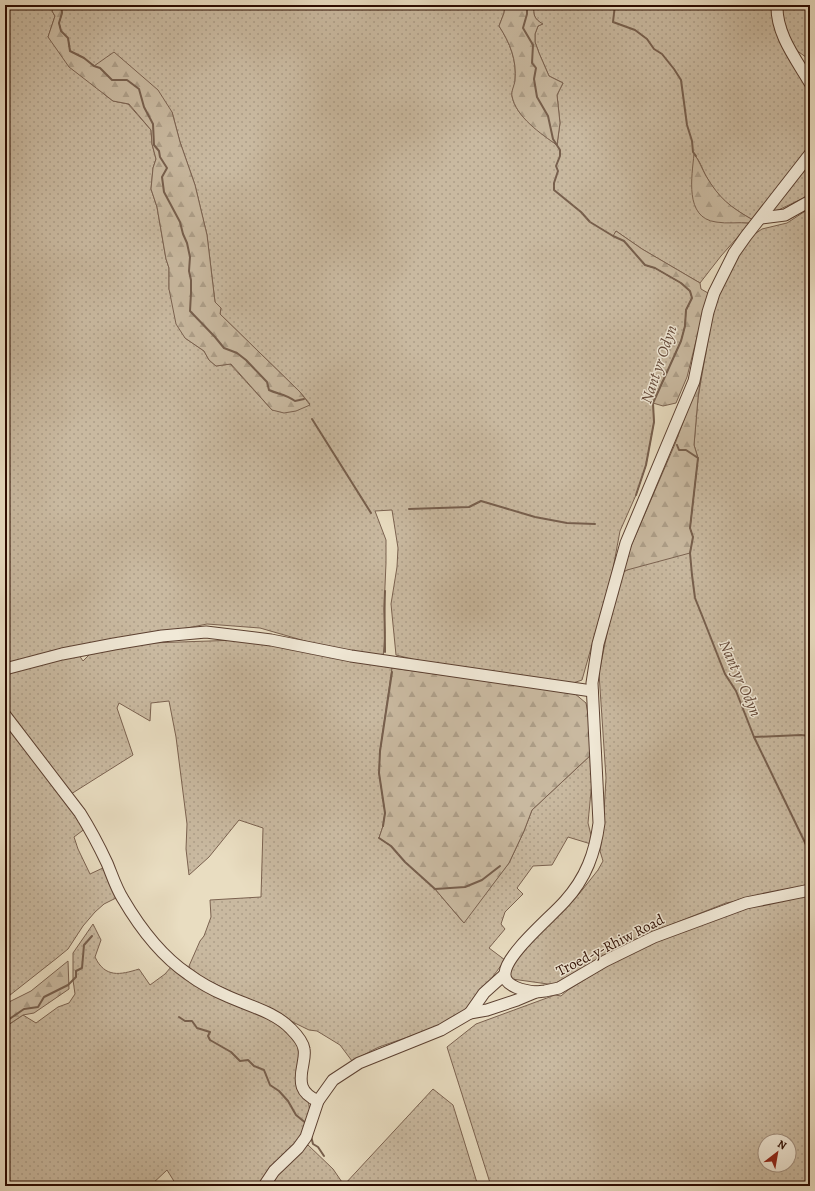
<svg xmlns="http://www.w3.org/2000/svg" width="815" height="1191" font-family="Alegreya,serif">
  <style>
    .grass { fill: url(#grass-dots); stroke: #7b6250; fill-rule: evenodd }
    .forest { fill: url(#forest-firs); stroke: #7b6250 }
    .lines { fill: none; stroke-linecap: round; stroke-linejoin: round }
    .stream { stroke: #775f4d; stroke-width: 2 }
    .minor-casing { stroke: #5c4031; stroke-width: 13 }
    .minor { stroke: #f1e9d7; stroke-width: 11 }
    .labels { text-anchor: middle; stroke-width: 3; stroke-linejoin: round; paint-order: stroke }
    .street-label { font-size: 15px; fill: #2d0c01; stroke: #f1e9d7 }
    .water-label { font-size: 16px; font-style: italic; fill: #654a3a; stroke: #f1e9d7 }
  </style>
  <defs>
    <pattern id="grass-dots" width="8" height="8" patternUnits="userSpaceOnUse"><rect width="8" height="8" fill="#c9b9a0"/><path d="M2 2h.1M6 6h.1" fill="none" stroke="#ad9e88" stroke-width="1.8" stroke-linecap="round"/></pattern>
    <pattern id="forest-firs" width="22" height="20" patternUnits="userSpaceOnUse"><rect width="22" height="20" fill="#c9b9a0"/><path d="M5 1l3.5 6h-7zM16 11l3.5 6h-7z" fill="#ad9e88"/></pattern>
  </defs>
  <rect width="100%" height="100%" fill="#e9ddc1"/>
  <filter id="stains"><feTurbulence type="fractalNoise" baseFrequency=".005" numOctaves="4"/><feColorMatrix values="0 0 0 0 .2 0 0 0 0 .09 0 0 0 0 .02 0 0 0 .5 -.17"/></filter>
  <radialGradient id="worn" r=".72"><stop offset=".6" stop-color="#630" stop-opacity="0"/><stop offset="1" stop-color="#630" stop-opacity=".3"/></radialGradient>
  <g class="grass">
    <path d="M5,5H55L52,11L55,16L48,37L105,95L113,101L128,104L151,130L152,144L156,159L153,168L151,189L157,207L166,259L169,268V289L185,338L204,351L209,360L216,366L230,364L272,410L310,404L300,392L220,314L221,308L215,302L207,235L195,185L180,142L172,112L70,51L68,38L61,31L59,23L62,13L61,5H505L504,13L499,26C510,43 517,60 515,81C515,86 511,91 512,96C515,116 542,134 557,145L560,123L557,95L563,83L549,76L539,53L535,42V34L538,26L542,24C534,18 533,15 534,5H774L803,78L810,91V148L753,220C730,207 719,199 706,176C702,169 700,160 694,155L730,222L750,223L721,256L700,283L642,249L616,231L614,236L624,241L645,265L655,268L681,283L690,291L692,298L686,310L685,326L681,341L653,403L654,422L646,465L636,495L620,531L612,574L582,680L570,684L428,663L396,655L391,604L397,567L398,548L392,510L375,511L386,540V563L384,609L385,633L383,658L319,645L260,628L207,624L5,665Z"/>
    <polygon points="782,5 810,5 810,60 796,50 782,26"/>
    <polygon points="810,159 810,195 772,213 770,211"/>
    <polygon points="810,208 810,886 726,903 665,927 555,985 512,979 510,975 511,967 516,960 542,930 579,894 598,870 603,861 600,851 603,829 606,778 599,673 619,574 693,537 690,528 698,458 694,445 698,398 714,305 736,257 749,238 762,229 787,223"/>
    <path d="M239,640L273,644L392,668L385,813L383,826L379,838L391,846L405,862L435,889L463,922L509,863L524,831L532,810L593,753L592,781L588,823L591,835V844L568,837L552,865L533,866L517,888L523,894L505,912L501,924L505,929L489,948L505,960C494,975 482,992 469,1006C450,1025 404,1038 379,1047C370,1051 361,1057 352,1061L340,1045L317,1031L309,1030L191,972L189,966L200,941L204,936L211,917L210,900L261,897L263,828L239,820L209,857L189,875L186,849L187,824L176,737L169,701L151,703L150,721L119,703L117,708L133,755L71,794L5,710V673L79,655L83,661L92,652L150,643Z"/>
    <polygon points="5,723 86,828 74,837 78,849 90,874 105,867 118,897 104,904 95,912 83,926 68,949 57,958 5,999"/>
    <path d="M810,895V1186H491L447,1047L476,1024L555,995L561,996L568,990L626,954L724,914L761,905ZM765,1141H789V1165H765Z"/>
    <path d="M93,924L101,940L95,957C105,978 120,975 139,969L150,985L165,974L171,967L290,1031L302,1053L310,1113L304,1134L261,1186H177L167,1170L150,1186H5V1027L23,1015L36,1023L58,1007L69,1003L75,994L73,980V953Z"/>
    <polygon points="433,1089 453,1105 478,1186 270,1186 276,1176 308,1145 333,1169 344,1185"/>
  </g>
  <g class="forest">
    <polygon points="55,5 61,5 62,13 59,23 61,31 68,38 70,51 84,58 94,66 114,52 158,90 172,112 180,142 195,185 207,235 215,302 221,308 220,314 300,392 310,405 296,411 284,413 272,410 231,364 216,366 209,360 204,351 185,338 176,324 169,289 169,268 166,259 157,207 151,189 153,168 156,159 152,144 151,130 129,104 113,101 69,67 48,37 55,16 52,11"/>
    <path d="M505,5H534C533,15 534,19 543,24L538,26L535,34V42L539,53L549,76L563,83L557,95L560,123L557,145C541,134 516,117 512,96C511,92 514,86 515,81C517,60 510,43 499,26L504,13Z"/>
    <path d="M694,154C699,160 702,169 706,176C719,198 730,207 753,220L750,223C739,222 727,224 716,222C684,218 692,176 694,154Z"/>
    <polygon points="616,231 642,249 700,283 701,289 708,293 687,377 676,403 663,406 653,403 681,341 685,326 686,310 692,298 690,291 681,283 655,268 645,265 624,241 613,236"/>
    <polygon points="701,374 698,398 694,445 698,458 690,528 693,537 690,553 627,570 619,574 675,444"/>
    <polygon points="392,668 574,693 586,703 591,730 593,753 532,810 524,831 509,863 464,923 435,889 405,862 391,846 379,838 383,826 385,813 379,773 380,751"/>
    <polygon points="68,961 69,989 34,1013 23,1015 5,1027 5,1004 31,991"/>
  </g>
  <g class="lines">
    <g class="stream">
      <path d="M61,5L62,13L59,23L61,31L68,38L70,51L84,58L94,66L100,68L112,80H127L139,89L144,107L153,124L154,145L159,151L160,157L167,168L162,177L164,192L180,222L183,234L187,243L190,257L189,271L191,280V293L190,311L215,337L224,348L237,353L246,360L267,382L269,390C278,394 287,395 295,401L304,399"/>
      <polyline points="527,5 527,14 523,28 533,45 532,63 536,68 534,79 537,97 548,116 553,139 560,150 560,156 556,166 558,171 554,183 554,190 581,212 590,222 613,236 624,241 645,265 655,268 681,283 690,291 692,298 686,310 685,326 681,341 653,403 654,422 646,465 636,495"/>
      <polyline points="615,5 613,22 635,30 647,39 654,49 662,54 674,69 681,80 687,125 692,141 693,152 696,156"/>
      <polyline points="312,419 371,513"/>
      <polyline points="677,445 679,450 686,450 698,458 690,528 693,537 690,553 692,575 695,598 703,618 725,674 736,691 754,737 810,853"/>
      <polyline points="409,509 469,507 481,501 535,517 567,523 595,524"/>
      <path d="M385,652C385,631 384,611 385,591"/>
      <polyline points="754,737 801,735 810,736"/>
      <polyline points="383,826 385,813 379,773 380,751 392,672"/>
      <polyline points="379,838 391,846 405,862 435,889 465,887 482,880 500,866"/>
      <polyline points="179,1017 185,1021 192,1021 197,1028 210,1032 208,1036 210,1040 231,1052 240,1061 248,1060 254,1066 264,1070 270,1085 279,1091 288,1101 296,1115 307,1124"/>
      <polyline points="5,1022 24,1009 38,1007 44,997 68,985 76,977 76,971 82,968 84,945 92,936"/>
      <polyline points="311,1136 313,1144 318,1147 324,1156"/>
      <polyline points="344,1185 345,1186"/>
    </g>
    <g class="minor-casing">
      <g id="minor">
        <path d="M777,5C776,34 796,59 810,83"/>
        <polyline points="761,218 785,215 810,201"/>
        <polyline points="5,669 62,654 114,644 162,636 206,632 271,640 351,656 592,691"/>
        <path d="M5,715L80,813C90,829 99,846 107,863C112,875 116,888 123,899C140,928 160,955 188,974C200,983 213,990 227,996C249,1006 275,1012 291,1029C296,1034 303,1042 304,1049C305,1054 304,1059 303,1064C299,1083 300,1093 318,1101"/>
        <path d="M536,992C526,991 503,987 505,973C507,953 551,917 565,901C586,878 595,853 599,823L592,683L598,644L626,543L694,381L708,312L714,293L734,253L746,236L810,154"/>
        <polyline points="470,1013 487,1010 517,1000 536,992 545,991 559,988 605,961 654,937 746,903 810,890"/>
        <polyline points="264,1186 274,1171 298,1148 306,1137 318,1101 333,1080 359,1063 441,1030 470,1013 484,993 504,975"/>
      </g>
    </g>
    <use href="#minor" class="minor"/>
  </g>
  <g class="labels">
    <g class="street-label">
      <text transform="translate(610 945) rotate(-27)" y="5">Troed-y-Rhiw Road</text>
    </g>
    <g class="water-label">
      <text transform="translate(658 364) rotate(-71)" y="6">Nant yr Odyn</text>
      <text transform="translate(741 678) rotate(66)" y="6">Nant yr Odyn</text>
    </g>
  </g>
  <rect width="815" height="1191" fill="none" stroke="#e9ddc1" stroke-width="20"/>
  <rect x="6" y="6" width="803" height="1179" fill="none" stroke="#2d0c01" stroke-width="2"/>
  <rect x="10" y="10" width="795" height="1171" fill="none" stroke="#2d0c01"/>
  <g transform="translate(777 1153) rotate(31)"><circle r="19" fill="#f1e9d7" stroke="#a39181"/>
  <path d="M0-3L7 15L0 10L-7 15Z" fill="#8f2418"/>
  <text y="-6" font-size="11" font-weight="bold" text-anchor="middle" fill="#2d0c01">N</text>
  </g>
  <rect width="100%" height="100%" filter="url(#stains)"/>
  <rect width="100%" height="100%" fill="url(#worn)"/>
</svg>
